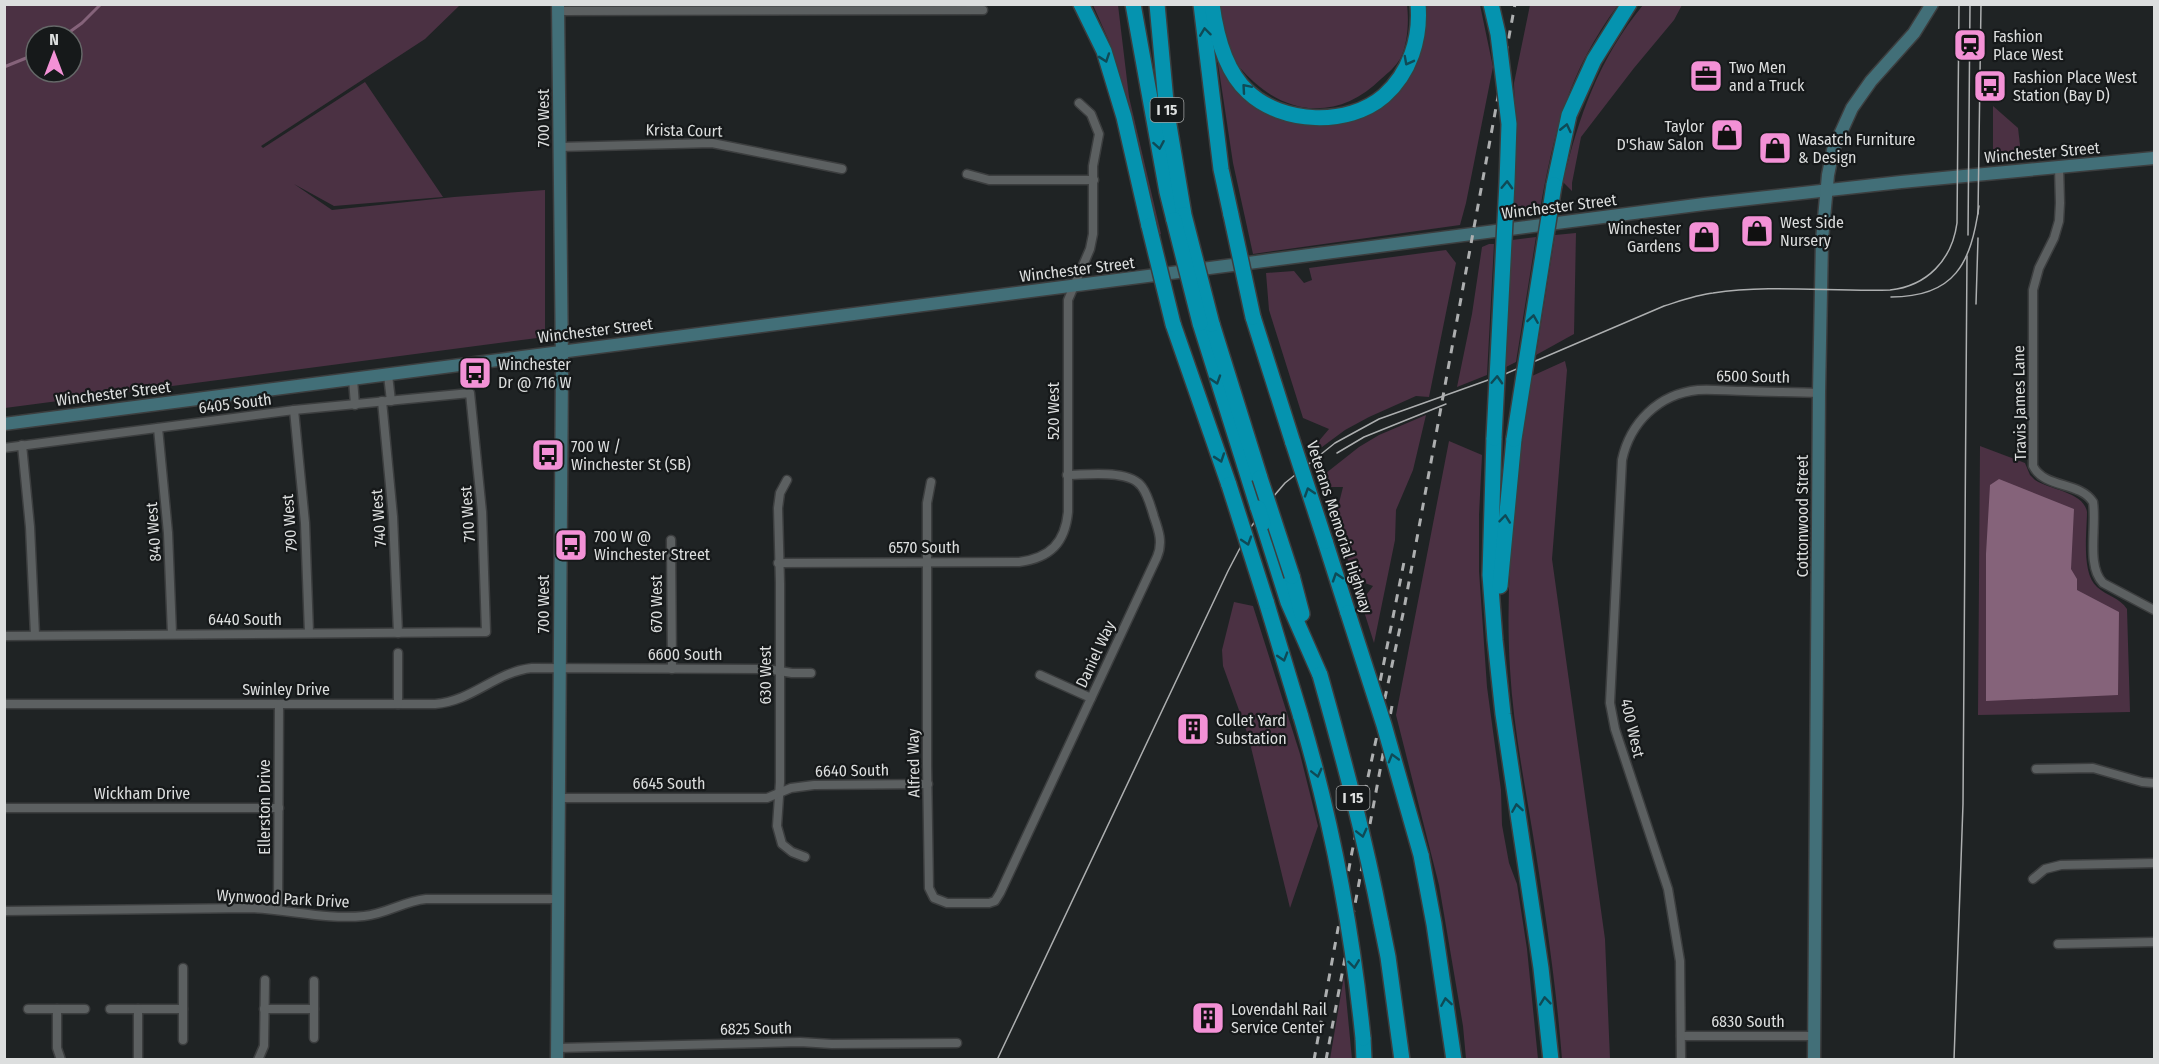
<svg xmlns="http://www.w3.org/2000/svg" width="2159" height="1064" font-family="'Fira Sans Condensed',sans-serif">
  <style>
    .green { fill: #4b3143; fill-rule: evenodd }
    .water { fill: #85637a }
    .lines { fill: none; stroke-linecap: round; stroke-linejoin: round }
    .stream { stroke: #85637a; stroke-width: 3 }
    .street-casing { stroke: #3c3e3f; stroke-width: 11 }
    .secondary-casing { stroke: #3c3e3f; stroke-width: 15 }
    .highway-casing { stroke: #3c3e3f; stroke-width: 18 }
    .street { stroke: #5c6061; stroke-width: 8 }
    .secondary { stroke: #426f78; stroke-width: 12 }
    .highway { stroke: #0593af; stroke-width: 15 }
    .tram { stroke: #adafb0; stroke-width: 1.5 }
    .rail { stroke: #adafb0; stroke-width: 3; stroke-dasharray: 8 8; stroke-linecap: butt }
    .highway-bridge-casing { stroke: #3c3e3f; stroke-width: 18; stroke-linecap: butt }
    .highway-bridge { stroke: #0593af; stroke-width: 15 }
    .oneway { stroke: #0f4a56 }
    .labels { text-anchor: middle; stroke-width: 4.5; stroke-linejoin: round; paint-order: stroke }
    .shield { fill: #16191a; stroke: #a1a3a3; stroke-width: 1.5 }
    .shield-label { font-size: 15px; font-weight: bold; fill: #dcdede }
    .poi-label { font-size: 16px; fill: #dcdede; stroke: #16191a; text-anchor: start }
    .street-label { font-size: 16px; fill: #dcdede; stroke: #16191a }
  </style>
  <rect width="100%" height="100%" fill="#1f2324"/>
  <g class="green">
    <path d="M4,5H460L425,39L261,146L263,148L365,82L443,197L334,206L294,184L332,210L454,197L545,190V337L5,408ZM36,36H72V72H36Z"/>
    <polygon points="1093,5 1118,5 1129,97 1161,234 1158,235 1119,72 1109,41"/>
    <path d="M1220,5H1407C1409,21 1408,44 1400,59C1396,66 1388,73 1381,79C1343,117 1294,118 1254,82C1244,73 1234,62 1229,50C1223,36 1222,19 1220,5Z"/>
    <polygon points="1426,5 1480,5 1493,67 1466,203 1460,225 1253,254 1233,163 1217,57 1260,108 1351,118 1417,58 1425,33"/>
    <path d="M1530,5H1618C1567,74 1554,132 1539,215L1513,218L1516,153L1514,83Z"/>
    <path d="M1643,5H1682L1674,20L1634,68L1581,137L1572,183V191L1563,182C1579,115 1599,59 1643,5Z"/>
    <polygon points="1993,106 2018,128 2020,145 2017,155 2010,159 1993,159"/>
    <polygon points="1576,233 1574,334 1536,355 1555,235"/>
    <polygon points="1536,237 1516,362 1506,367 1512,240"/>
    <polygon points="1489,244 1494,244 1487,375 1457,387 1472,314 1482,247"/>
    <polygon points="1446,250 1456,263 1429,397 1416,396 1369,417 1345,430 1314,453 1313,448 1329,429 1303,418 1269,310 1266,273 1294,271 1304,283 1312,280 1309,268"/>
    <path d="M1565,361L1567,370L1552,559L1605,939L1610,1059H1562C1556,984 1545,910 1533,835C1524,780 1513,724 1510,669C1504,570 1517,473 1532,376Z"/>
    <polygon points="1426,415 1413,470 1396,510 1395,540 1374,643 1361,602 1373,586 1354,579 1335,519 1343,487 1325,487 1321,477 1359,447 1379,435"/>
    <polygon points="1449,441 1482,455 1479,515 1479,571 1487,687 1501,790 1502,825 1509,863 1517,884 1527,949 1538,1059 1466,1059 1463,1026 1439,885 1396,715"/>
    <path d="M1980,446L2025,463L2030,475L2035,480C2050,490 2084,492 2087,512C2087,532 2081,573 2097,587C2107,596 2120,598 2127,609L2130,712L1978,715Z"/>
    <polygon points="1234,602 1253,606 1300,754 1318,826 1290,908 1248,735 1223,666 1222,650"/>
    <polygon points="1344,976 1352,1059 1330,1059"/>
  </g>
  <polygon class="water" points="1999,479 2074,509 2071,569 2077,579 2077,590 2119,612 2118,695 1986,701 1986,554 1990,485"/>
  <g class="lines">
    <g class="stream">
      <polyline points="64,36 82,23 101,4"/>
      <polyline points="4,67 36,54"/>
    </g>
    <g class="street-casing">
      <g id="street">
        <polyline points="558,11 983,10"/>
        <polyline points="559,147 712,143 842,169"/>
        <path d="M2059,167L2060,203L2059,221L2054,238L2039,268L2033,290V466C2045,489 2079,481 2093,502C2097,526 2086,566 2103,583L2154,610"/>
        <polyline points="967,174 989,180 1094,180"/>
        <polyline points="388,375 391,401"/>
        <polyline points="353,379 355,405"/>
        <polyline points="382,401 393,517 398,633"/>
        <polyline points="294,410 305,523 309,633"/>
        <polyline points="158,428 168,533 172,634"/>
        <polyline points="22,445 30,527 35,635"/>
        <polyline points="4,448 294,410 470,393 482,512 486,632 4,636"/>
        <polyline points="787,480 780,493 778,508 780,583 780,782 777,826 782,844 792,852 805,857"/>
        <path d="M931,482L927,503V765L929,888L934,898L947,903H989L995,901L1000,893L1157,557C1163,543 1159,531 1154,517C1151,507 1148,495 1142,487C1130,469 1087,475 1067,475"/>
        <polyline points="671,540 672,669"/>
        <path d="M778,563L1019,562C1050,558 1065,543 1068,512V300L1090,249L1093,234V166L1099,134L1091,114L1079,103"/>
        <polyline points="1040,675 1091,698"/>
        <path d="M4,704H435C473,701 495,672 532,668L767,669L792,673H811"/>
        <polyline points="398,704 398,653"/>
        <polyline points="2036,769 2093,768 2142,782 2154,783"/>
        <polyline points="559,798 767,798 791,788 814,785 928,784"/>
        <polyline points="4,808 279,808"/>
        <polyline points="2033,879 2045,869 2061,865 2154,863"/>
        <polyline points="278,910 279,704"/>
        <path d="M4,911L249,908C288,909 325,920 364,916C386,914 404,901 426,899H558"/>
        <polyline points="2058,944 2154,942"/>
        <polyline points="28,1009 85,1009"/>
        <polyline points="57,1009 57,1048 61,1060"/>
        <polyline points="110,1009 183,1009"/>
        <polyline points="138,1009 138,1060"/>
        <polyline points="264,1009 314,1009"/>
        <polyline points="1681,1036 1814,1036"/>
        <polyline points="314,1038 314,981"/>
        <polyline points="183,1040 183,968"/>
        <polyline points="557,1048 800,1042 832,1044 957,1043"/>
        <polyline points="258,1060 264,1046 265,980"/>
        <path d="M1681,1060L1680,961L1668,889L1615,729L1610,703L1622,460C1630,423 1658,394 1698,390C1713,389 1730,391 1745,391C1770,392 1794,392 1819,393"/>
      </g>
    </g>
    <g class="secondary-casing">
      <g id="secondary">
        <polyline points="4,424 1704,204 1901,182 2154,158"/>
        <polyline points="557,1060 562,364 558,4"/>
        <polyline points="1814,1060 1819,393 1822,240 1828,175 1833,150 1852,108 1871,81 1914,33 1932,4"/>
      </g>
    </g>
    <g class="highway-casing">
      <g id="highway">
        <polyline points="1081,4 1104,51 1124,117 1149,226"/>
        <polyline points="1133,4 1167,192 1174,220"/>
        <polyline points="1157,4 1167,113 1184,215"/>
        <polyline points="1201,4 1221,169 1231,215"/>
        <path d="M1212,4C1216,34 1225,71 1248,92C1282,124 1348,127 1384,96C1410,73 1421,38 1418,4"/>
        <polyline points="1554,185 1569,115 1594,60 1629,4"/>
        <polyline points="1253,317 1293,443"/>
        <polyline points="1200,323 1258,508"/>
        <polyline points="1173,324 1229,485"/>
        <polyline points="1212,324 1260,478"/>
        <polyline points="1494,438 1490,575 1495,640 1503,714 1541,968 1551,1060"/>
        <polyline points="1263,523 1288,602 1320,675"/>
        <polyline points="1325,541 1348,613"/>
        <polyline points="1292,576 1302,614"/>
        <polyline points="1500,586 1514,439"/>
        <polyline points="1266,601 1301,717"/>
        <polyline points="1421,855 1434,924 1454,1060"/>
        <polyline points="1381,922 1388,957 1402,1060"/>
        <polyline points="1363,1038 1364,1060"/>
      </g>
    </g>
    <use href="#street" class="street"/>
    <use href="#secondary" class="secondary"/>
    <use href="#highway" class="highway"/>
    <g class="tram">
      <polyline points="1978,214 1981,4"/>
      <polyline points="1968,235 1970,4"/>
      <path d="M1891,297C1955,297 1971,263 1979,206"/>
      <polyline points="1976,304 1978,238"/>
      <polyline points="1337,453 1364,437 1446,404"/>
      <path d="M997,1060L1228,571L1251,527L1267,504L1285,483L1335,443L1379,419L1505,374L1664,306C1680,301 1696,295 1713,293C1771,284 1832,292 1890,290C1927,286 1952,260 1957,223L1959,4"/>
      <polyline points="1954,1060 1963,804 1967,256"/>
    </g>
    <g class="rail">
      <polyline points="1374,712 1404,562"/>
      <polyline points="1314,1060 1352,852 1404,609 1515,4"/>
      <polyline points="1326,1060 1392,706"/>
    </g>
    <g class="highway-bridge-casing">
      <g id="highway-bridge">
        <polyline points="1491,4 1498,34 1509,124 1507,182 1494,438"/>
        <polyline points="1184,215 1212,324"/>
        <polyline points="1231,215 1253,317"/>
        <polyline points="1174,220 1200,323"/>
        <polyline points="1149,226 1173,324"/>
        <polyline points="1514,439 1554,185"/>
        <polyline points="1293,443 1325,541"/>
        <polyline points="1260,478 1292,576"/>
        <polyline points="1229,485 1266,601"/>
        <polyline points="1258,508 1263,523"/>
        <polyline points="1348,613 1384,725 1421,855"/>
        <path d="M1320,675C1343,757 1365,838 1381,922"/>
        <path d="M1301,717C1332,822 1352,929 1363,1038"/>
      </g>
    </g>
    <use href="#highway-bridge" class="highway-bridge"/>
  </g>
  <defs><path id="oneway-chevron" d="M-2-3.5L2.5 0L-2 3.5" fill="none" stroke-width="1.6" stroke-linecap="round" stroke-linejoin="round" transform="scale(1.5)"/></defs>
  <g class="oneway">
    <use href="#oneway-chevron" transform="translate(1205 32) rotate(-97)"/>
    <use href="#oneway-chevron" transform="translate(1105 58) rotate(71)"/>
    <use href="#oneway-chevron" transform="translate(1408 61) rotate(118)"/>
    <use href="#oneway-chevron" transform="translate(1246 88) rotate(-131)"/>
    <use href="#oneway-chevron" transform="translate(1566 128) rotate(-77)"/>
    <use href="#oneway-chevron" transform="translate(1159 145) rotate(80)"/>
    <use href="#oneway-chevron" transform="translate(1507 185) rotate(-88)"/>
    <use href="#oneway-chevron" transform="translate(1533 319) rotate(-81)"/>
    <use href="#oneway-chevron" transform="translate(1216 380) rotate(72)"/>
    <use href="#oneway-chevron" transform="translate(1497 380) rotate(-87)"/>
    <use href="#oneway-chevron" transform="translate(1220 458) rotate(71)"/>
    <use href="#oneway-chevron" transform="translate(1309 492) rotate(-108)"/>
    <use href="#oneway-chevron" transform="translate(1505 519) rotate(-84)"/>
    <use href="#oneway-chevron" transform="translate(1247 541) rotate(72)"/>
    <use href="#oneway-chevron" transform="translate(1337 577) rotate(-108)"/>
    <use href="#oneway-chevron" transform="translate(1283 657) rotate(73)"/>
    <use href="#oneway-chevron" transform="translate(1393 758) rotate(-106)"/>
    <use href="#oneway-chevron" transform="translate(1317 773) rotate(76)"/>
    <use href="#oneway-chevron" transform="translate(1517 808) rotate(-99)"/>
    <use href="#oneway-chevron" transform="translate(1362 833) rotate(76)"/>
    <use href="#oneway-chevron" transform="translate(1354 964) rotate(83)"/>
    <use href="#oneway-chevron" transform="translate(1545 1001) rotate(-96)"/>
    <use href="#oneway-chevron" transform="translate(1446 1002) rotate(-99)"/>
  </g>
  <defs>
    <g id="station-square" transform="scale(1.725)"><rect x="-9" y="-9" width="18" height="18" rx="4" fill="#f391d6" stroke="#16191a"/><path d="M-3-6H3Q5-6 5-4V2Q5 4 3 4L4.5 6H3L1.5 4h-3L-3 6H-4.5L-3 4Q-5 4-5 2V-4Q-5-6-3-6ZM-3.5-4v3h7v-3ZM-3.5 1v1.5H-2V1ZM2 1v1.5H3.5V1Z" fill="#111"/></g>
    <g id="office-square" transform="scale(1.725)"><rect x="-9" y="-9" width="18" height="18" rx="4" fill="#f391d6" stroke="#16191a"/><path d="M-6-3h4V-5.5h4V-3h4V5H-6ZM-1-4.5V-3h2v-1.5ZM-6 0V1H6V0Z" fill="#111"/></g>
    <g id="bus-square" transform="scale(1.725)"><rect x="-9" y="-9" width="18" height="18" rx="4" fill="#f391d6" stroke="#16191a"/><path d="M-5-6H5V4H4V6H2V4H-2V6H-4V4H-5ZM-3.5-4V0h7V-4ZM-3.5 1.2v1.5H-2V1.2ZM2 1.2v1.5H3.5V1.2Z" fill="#111"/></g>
    <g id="shop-square" transform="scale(1.725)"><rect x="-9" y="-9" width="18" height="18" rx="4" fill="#f391d6" stroke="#16191a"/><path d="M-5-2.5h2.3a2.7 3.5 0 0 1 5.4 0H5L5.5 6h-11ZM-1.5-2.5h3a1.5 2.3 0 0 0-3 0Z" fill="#111"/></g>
    <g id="building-square" transform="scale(1.725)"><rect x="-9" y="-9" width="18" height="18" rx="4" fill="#f391d6" stroke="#16191a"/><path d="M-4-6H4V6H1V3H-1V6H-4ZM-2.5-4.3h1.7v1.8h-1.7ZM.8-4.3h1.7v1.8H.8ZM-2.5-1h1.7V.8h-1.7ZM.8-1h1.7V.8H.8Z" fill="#111"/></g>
  </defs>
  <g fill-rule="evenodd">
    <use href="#station-square" x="1970" y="45"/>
    <use href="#office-square" x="1706" y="76"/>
    <use href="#bus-square" x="1990" y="86"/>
    <use href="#shop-square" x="1727" y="135"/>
    <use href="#shop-square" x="1775" y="148"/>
    <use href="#shop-square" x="1757" y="231"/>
    <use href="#shop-square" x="1704" y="237"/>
    <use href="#bus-square" x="475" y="373"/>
    <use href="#bus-square" x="548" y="455"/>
    <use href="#bus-square" x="571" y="545"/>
    <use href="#building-square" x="1193" y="729"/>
    <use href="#building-square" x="1208" y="1018"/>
  </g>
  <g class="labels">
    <g class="shield">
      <rect x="1150.5" y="98" width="33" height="24" rx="4.5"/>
      <rect x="1336.5" y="786" width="33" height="24" rx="4.5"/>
    </g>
    <g class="shield-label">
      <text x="1167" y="115">I 15</text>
      <text x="1353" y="803">I 15</text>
    </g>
    <g class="poi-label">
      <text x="1993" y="42">Fashion<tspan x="1993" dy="18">Place West</tspan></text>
      <text x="1729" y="73">Two Men<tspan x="1729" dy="18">and a Truck</tspan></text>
      <text x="2013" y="83">Fashion Place West<tspan x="2013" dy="18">Station (Bay D)</tspan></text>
      <text x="1704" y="132" text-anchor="end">Taylor<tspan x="1704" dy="18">D'Shaw Salon</tspan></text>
      <text x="1798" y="145">Wasatch Furniture<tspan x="1798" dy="18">&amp; Design</tspan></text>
      <text x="1780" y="228">West Side<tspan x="1780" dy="18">Nursery</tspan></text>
      <text x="1681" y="234" text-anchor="end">Winchester<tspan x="1681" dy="18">Gardens</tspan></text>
      <text x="498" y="370">Winchester<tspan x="498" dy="18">Dr @ 716 W</tspan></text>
      <text x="571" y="452">700 W /<tspan x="571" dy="18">Winchester St (SB)</tspan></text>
      <text x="594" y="542">700 W @<tspan x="594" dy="18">Winchester Street</tspan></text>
      <text x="1216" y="726">Collet Yard<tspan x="1216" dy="18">Substation</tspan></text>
      <text x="1231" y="1015">Lovendahl Rail<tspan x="1231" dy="18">Service Center</tspan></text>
    </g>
    <g class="street-label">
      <text transform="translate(543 118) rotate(-90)" y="6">700 West</text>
      <text transform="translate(684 130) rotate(1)" y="6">Krista Court</text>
      <text transform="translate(2042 152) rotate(-5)" y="6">Winchester Street</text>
      <text transform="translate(1559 206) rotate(-7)" y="6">Winchester Street</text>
      <text transform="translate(1077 269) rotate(-7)" y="6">Winchester Street</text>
      <text transform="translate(595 330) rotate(-7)" y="6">Winchester Street</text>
      <text transform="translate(1753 376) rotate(1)" y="6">6500 South</text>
      <text transform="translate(113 393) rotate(-7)" y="6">Winchester Street</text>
      <text transform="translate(235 403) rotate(-7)" y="6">6405 South</text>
      <text transform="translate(2019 403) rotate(-91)" y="6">Travis James Lane</text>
      <text transform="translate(1053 411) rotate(-90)" y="6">520 West</text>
      <text transform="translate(467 514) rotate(-94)" y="6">710 West</text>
      <text transform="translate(1802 516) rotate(-90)" y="6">Cottonwood Street</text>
      <text transform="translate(378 518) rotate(-94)" y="6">740 West</text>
      <text transform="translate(289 523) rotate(-94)" y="6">790 West</text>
      <text transform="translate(1340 527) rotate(72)" y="6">Veterans Memorial Highway</text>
      <text transform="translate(153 532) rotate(-94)" y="6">840 West</text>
      <text x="924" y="553">6570 South</text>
      <text transform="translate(543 604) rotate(-90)" y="6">700 West</text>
      <text transform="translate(656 604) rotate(-90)" y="6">670 West</text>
      <text x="245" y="625">6440 South</text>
      <text x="685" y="660">6600 South</text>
      <text transform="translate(1095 654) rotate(-65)" y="6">Daniel Way</text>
      <text transform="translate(765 675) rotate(-90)" y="6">630 West</text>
      <text x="286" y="695">Swinley Drive</text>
      <text transform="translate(1633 728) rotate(77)" y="6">400 West</text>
      <text transform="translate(913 763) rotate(-91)" y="6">Alfred Way</text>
      <text transform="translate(852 770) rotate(-1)" y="6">6640 South</text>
      <text x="669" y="789">6645 South</text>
      <text x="142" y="799">Wickham Drive</text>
      <text transform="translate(264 807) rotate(-90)" y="6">Ellerston Drive</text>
      <text transform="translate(283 898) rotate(3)" y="6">Wynwood Park Drive</text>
      <text x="1748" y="1027">6830 South</text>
      <text transform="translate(756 1028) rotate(-1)" y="6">6825 South</text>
    </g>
  </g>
  <rect width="2159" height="1064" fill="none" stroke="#dcdede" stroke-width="12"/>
  <g transform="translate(54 54)"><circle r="28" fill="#16191a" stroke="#656868" stroke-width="1.5"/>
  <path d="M0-4.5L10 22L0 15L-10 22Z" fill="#f391d6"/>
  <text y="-9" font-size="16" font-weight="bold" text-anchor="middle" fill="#dcdede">N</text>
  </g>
</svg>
